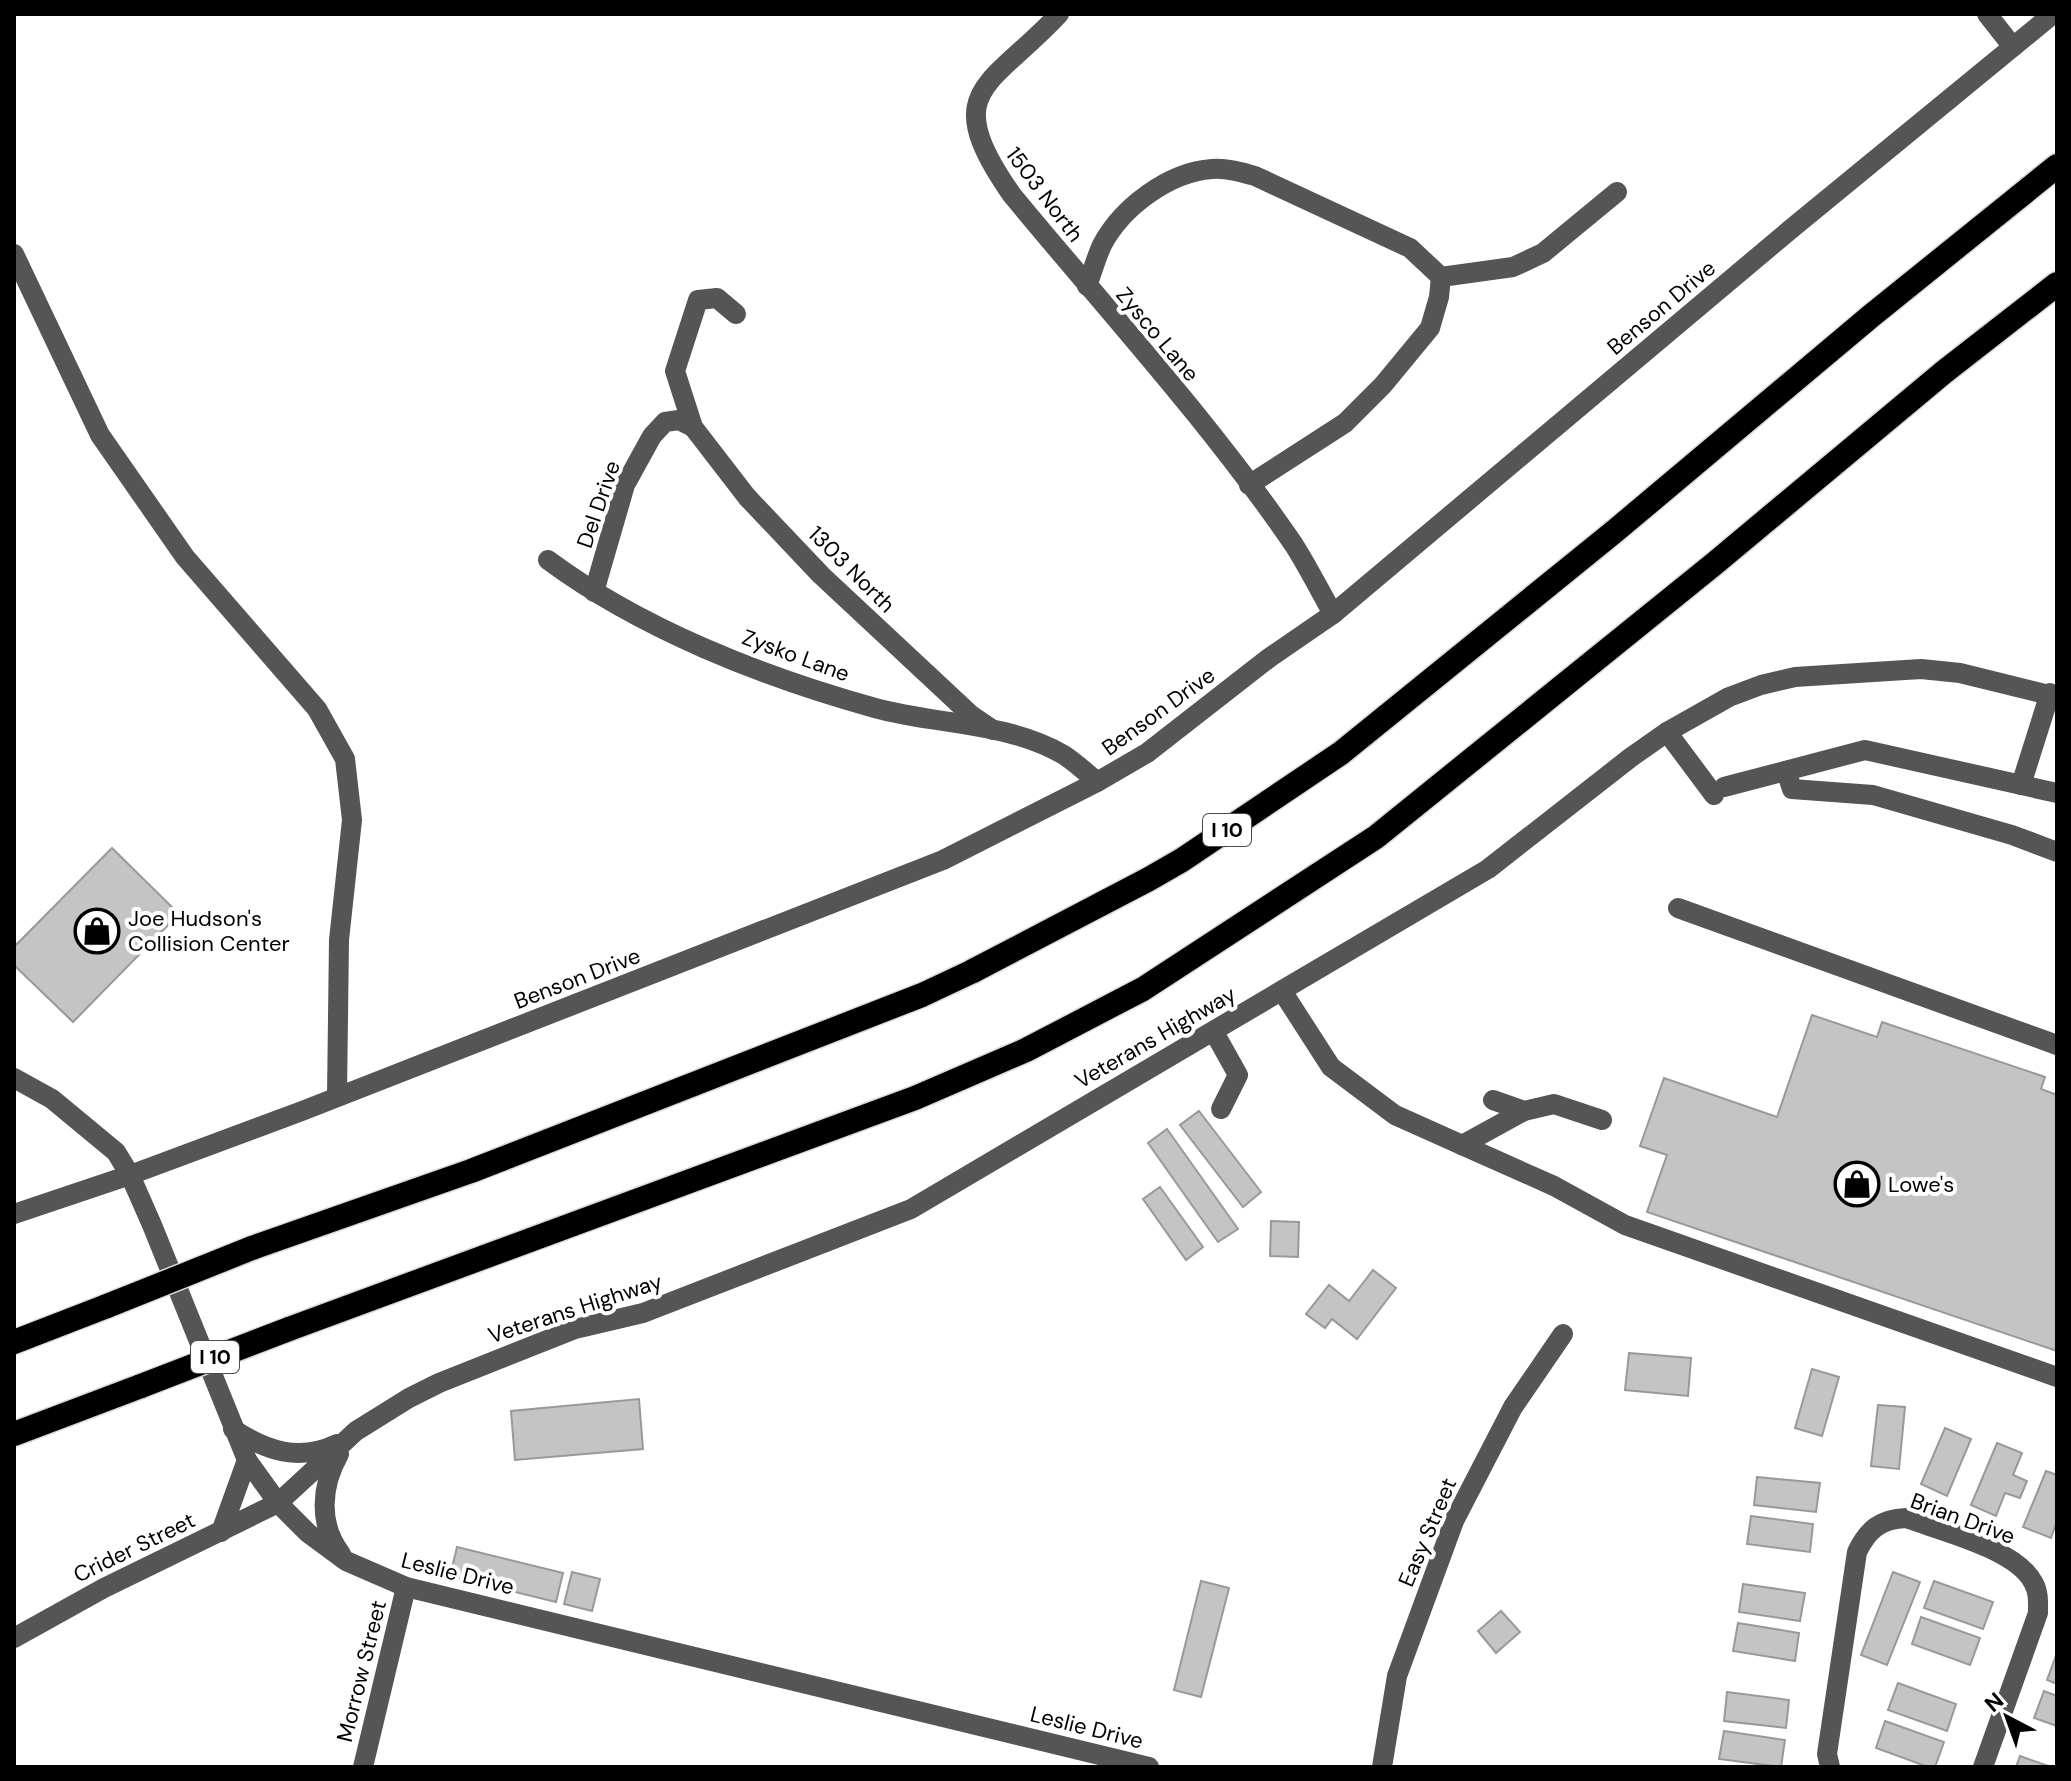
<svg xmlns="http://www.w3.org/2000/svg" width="2071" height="1781" font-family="'DM Sans',sans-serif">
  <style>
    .building { fill: #c4c4c4; stroke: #999; stroke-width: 2 }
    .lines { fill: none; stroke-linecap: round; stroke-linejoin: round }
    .highway-casing { stroke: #dbdbdb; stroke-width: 27 }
    .minor { stroke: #555; stroke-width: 20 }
    .highway { stroke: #000; stroke-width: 24 }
    .highway-bridge-casing { stroke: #dbdbdb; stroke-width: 27; stroke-linecap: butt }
    .highway-bridge { stroke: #000; stroke-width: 24 }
    .labels { text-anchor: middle; stroke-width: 8; stroke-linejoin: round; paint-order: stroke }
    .shield { fill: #fff; stroke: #4c4c4c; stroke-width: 2 }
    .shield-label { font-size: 20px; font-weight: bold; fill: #000 }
    .street-label { font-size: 22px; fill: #000; stroke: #fff }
    .poi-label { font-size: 22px; fill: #000; stroke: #fff; text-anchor: start }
  </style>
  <rect width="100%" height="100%" fill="#fff"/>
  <g class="building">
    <polygon points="112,848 179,914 73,1022 14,965 14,947"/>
    <polygon points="1812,1015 1877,1037 1882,1022 2045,1077 2041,1089 2057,1095 2057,1351 1647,1212 1667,1155 1640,1146 1664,1078 1777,1117"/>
    <polygon points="1199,1111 1261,1192 1243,1207 1180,1125"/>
    <polygon points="1167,1129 1238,1229 1218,1242 1148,1143"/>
    <polygon points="1160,1187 1203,1247 1186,1260 1143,1199"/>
    <polygon points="1271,1221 1299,1222 1298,1257 1270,1256"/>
    <polygon points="1373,1270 1396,1288 1357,1339 1332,1319 1325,1328 1306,1314 1329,1285 1349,1301"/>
    <polygon points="1629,1353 1691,1358 1688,1396 1625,1390"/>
    <polygon points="1812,1369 1839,1377 1822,1436 1795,1428"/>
    <polygon points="639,1399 643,1449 515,1460 511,1411"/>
    <polygon points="1878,1405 1905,1407 1899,1469 1871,1466"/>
    <polygon points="1945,1428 1971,1439 1947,1496 1921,1484"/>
    <polygon points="1997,1443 2022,1453 2013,1475 2027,1481 2020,1498 2005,1493 1996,1516 1971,1505"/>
    <polygon points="2046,1471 2057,1475 2057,1521 2051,1538 2023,1527"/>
    <polygon points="1757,1477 1820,1483 1816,1512 1754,1505"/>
    <polygon points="1751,1516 1813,1524 1810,1552 1747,1544"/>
    <polygon points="457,1547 563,1573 556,1602 450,1576"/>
    <polygon points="572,1572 600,1579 592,1611 564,1604"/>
    <polygon points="1893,1572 1920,1582 1887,1665 1861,1655"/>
    <polygon points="1201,1581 1229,1588 1201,1697 1174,1690"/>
    <polygon points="1934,1581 1993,1602 1983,1629 1924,1608"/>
    <polygon points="1743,1584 1805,1593 1800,1621 1739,1612"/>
    <polygon points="1501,1611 1520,1632 1496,1653 1478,1631"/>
    <polygon points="1921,1617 1980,1638 1970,1665 1912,1644"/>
    <polygon points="1738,1623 1799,1633 1795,1661 1733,1651"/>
    <polygon points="2057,1653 2057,1684 2047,1680"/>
    <polygon points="1898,1683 1956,1704 1947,1731 1888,1710"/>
    <polygon points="2044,1691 2057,1696 2057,1726 2034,1718"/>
    <polygon points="1727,1692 1789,1700 1786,1728 1724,1721"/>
    <polygon points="1885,1721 1944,1742 1935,1767 1928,1767 1876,1748"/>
    <polygon points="1724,1731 1785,1740 1781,1767 1719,1759"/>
    <polygon points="2020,1756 2051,1767 2016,1767"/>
  </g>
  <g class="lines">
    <g class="highway-casing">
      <g id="highway">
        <polyline points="252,1248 471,1171 922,995 971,972 1149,879 1182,860 1341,753 1615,531 1871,316 2057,166"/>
        <polyline points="289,1329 915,1098 1026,1050 1143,989 1376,837 1714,564 1944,372 2057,284"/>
        <polyline points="14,1342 107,1306"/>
        <polyline points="14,1434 141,1386"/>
      </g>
    </g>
    <g class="minor">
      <path d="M1059,14C990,88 938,89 1012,195C1107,310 1210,422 1294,545C1308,567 1320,591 1333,614"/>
      <polyline points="1987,14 2013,47"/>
      <polyline points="14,254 100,435 185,557 317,709 345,759 352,820 339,940 337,1096"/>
      <polyline points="1441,277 1513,267 1543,253 1617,192"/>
      <path d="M1087,286C1092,273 1096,258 1102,245C1122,207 1169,172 1212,169C1227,168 1241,172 1255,176L1410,248L1441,277"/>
      <polyline points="736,314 717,298 698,300 675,371 693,427 747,497 821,575 971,715 993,730"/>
      <polyline points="1249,485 1345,423 1383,385 1430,328 1439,297 1441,277"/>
      <path d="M548,560C641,629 763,677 875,708C937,725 1008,722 1064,755C1076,763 1087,773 1097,782"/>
      <polyline points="594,592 625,485 652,436 665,422 679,420 693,427"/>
      <polyline points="1667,732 1714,795"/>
      <polyline points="1786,771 1792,789 1873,795 2012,835 2057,852"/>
      <polyline points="2021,785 2050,693"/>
      <polyline points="1724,787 1865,750 2057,793"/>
      <polyline points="1678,908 2057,1045"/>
      <polyline points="1282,991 1331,1067 1395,1115 1462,1145"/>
      <polyline points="1214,1032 1238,1075 1221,1109"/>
      <polyline points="14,1078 52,1099 116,1152 130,1175 152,1225 247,1460 278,1503 308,1533 346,1561 406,1587 1149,1767"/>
      <polyline points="1493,1100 1524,1111"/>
      <polyline points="1602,1120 1554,1104 1524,1111 1462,1145 1554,1186 1625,1225 2057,1377"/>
      <polyline points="14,1214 130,1175 302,1111 943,860 1097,782 1147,753 1269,658 1333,614 1791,229 2053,14"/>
      <path d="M233,1429C266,1451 299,1462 337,1444"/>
      <path d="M339,1454C321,1486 318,1524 341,1554"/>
      <polyline points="221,1532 247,1460"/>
      <polyline points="14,1638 104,1588 278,1503 356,1431 409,1398 439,1383 575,1329 643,1313 911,1209 1488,869 1630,758 1667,732 1729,697 1761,685 1795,677 1921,669 1960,673 2057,697"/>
      <polyline points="363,1767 406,1587"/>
      <polyline points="1382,1767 1397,1676 1454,1521 1513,1407 1563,1334"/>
      <path d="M1830,1767L1827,1754L1857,1552C1868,1529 1881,1519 1906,1518C1941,1531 2016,1549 2033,1582C2039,1592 2038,1602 2038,1613L1983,1767"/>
    </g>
    <use href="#highway" class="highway"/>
    <g class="highway-bridge-casing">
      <g id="highway-bridge">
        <polyline points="107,1306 252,1248"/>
        <polyline points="141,1386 289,1329"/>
      </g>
    </g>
    <use href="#highway-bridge" class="highway-bridge"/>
  </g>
  <defs>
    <g id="shop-ring" transform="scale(2.3)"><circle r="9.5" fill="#fff" stroke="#000" stroke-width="1.5"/><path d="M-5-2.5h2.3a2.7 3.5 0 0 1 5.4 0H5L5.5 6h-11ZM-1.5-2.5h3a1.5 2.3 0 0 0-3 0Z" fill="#000"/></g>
  </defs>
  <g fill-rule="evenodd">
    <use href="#shop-ring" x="97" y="931"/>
    <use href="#shop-ring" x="1857" y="1184"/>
  </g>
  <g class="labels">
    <g class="shield">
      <rect x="1203" y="814" width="48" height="32" rx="6"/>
      <rect x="191" y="1341" width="48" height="32" rx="6"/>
    </g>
    <g class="shield-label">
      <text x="1227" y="837">I 10</text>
      <text x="215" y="1364">I 10</text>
    </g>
    <g class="street-label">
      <text transform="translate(1045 194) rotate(53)" y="8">1503 North</text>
      <text transform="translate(1661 307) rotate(-40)" y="8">Benson Drive</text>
      <text transform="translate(1158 334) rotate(50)" y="8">Zysco Lane</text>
      <text transform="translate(598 504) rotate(-71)" y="8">Del Drive</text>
      <text transform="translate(852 569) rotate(45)" y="8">1303 North</text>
      <text transform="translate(796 655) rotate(20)" y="8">Zysko Lane</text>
      <text transform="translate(1158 711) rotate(-36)" y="8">Benson Drive</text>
      <text transform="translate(577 978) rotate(-21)" y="8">Benson Drive</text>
      <text transform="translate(1155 1037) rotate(-30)" y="8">Veterans Highway</text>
      <text transform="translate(575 1308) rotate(-18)" y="8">Veterans Highway</text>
      <text transform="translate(1963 1518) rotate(20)" y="8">Brian Drive</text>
      <text transform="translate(1427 1532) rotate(-67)" y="8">Easy Street</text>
      <text transform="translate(134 1547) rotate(-26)" y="8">Crider Street</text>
      <text transform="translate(458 1573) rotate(14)" y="8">Leslie Drive</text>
      <text transform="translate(361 1671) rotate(-76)" y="8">Morrow Street</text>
      <text transform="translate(1087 1727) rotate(14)" y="8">Leslie Drive</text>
    </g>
    <g class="poi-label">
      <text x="128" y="926">Joe Hudson's<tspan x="128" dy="25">Collision Center</tspan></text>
      <text x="1888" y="1192">Lowe's</text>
    </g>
  </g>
  <rect width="2071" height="1781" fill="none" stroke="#000000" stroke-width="32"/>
  <g transform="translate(2007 1717) rotate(319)" stroke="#ffffff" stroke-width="6" paint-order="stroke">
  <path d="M0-6L14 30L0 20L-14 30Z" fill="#000000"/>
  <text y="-12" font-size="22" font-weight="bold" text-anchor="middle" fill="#000000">N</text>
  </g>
</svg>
